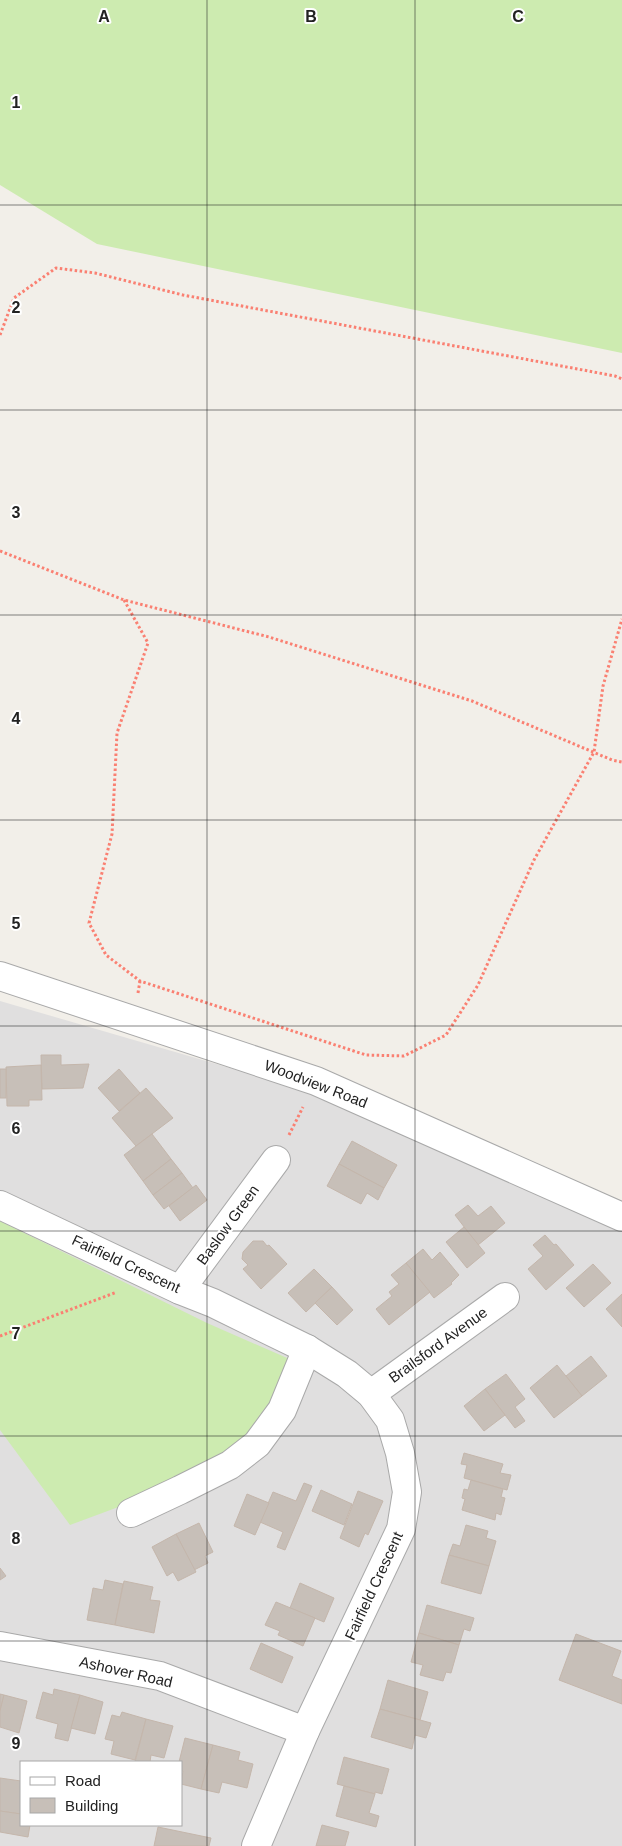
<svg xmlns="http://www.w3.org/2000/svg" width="622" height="1846" font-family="Helvetica,sans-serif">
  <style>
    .residential { fill: #e0dfdf; fill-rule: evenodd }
    .grass { fill: #cdebb0 }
    .building { fill: #c7bfb8; stroke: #c4b6ab }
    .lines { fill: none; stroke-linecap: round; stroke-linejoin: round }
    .street-casing { stroke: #a9a9a9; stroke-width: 30 }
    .path { stroke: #fa8072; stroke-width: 3; stroke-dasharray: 2.5 2.5; stroke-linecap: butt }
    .street { stroke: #fff; stroke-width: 28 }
    .grid { fill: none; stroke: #222; stroke-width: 1; stroke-opacity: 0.55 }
    .labels { text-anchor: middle; stroke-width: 4; stroke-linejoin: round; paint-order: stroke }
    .street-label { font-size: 15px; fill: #222; stroke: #fff }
    .grid-label { font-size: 16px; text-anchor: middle; font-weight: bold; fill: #222; stroke: #fff; stroke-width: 4; stroke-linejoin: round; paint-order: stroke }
  </style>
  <rect width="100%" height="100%" fill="#f2efe9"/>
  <path class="residential" d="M0,1001L302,1089L622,1231V1846H0ZM21,1762H181V1825H21Z"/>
  <g class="grass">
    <polygon points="0,0 622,0 622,353 97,244 0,185"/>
    <polygon points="0,1221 207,1323 294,1361 265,1420 221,1460 140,1499 70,1525 0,1430"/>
  </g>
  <g class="building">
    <polygon points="41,1055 61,1055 61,1065 89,1064 83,1088 42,1089"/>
    <polygon points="41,1065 42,1100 29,1100 29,1106 7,1106 6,1067"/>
    <rect x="0" y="1069" width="6" height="29"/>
    <polygon points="119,1069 140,1093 119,1111 98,1088"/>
    <polygon points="146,1088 173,1118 136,1146 112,1118"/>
    <polygon points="152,1134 171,1159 143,1181 124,1155"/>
    <polygon points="352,1141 397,1165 384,1188 339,1164"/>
    <polygon points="171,1159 182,1173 153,1195 143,1181"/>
    <polygon points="339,1164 384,1188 378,1200 367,1193 361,1204 327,1186"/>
    <polygon points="182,1173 193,1188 164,1209 153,1195"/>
    <polygon points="196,1185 207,1200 180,1221 169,1206"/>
    <polygon points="468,1205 478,1216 491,1206 505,1223 478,1245 455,1215"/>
    <polygon points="464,1227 485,1253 467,1268 446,1242"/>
    <polygon points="545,1235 554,1245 556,1244 574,1265 546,1290 528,1269 543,1256 533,1245"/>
    <polygon points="253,1241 263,1241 267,1246 269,1245 287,1264 261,1289 243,1269 248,1265 242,1259 243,1252"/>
    <polygon points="423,1249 432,1260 440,1252 459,1275 451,1283 452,1284 434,1298 406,1263"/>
    <polygon points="406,1263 430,1292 389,1325 376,1309 392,1296 389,1292 399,1284 391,1275"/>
    <polygon points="593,1264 611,1283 584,1307 566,1288"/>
    <polygon points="314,1269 332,1287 306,1312 288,1293"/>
    <polygon points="332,1287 353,1310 337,1325 315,1303"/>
    <polygon points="622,1294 622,1327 606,1309"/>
    <polygon points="591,1356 607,1376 582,1396 566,1376"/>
    <polygon points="557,1365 582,1396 554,1418 530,1388"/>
    <polygon points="506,1374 525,1399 515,1407 525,1421 515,1428 485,1389"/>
    <polygon points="485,1389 505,1415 484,1431 464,1406"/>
    <polygon points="464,1453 503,1464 500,1473 511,1475 507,1490 464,1478 467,1465 461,1464"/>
    <polygon points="471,1480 503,1489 501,1497 505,1498 501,1515 496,1513 495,1520 462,1510 465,1499 462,1498 464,1489 468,1490"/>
    <polygon points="304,1483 312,1486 285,1550 277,1547 283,1532 260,1522 273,1492 296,1501"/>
    <polygon points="321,1490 352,1504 344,1525 312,1511"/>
    <polygon points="358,1491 383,1501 368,1535 365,1533 359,1547 340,1538"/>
    <polygon points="247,1494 269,1503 255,1535 234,1526"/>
    <polygon points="199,1523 213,1552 205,1556 208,1563 194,1570 176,1534"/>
    <polygon points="466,1525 488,1531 486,1538 496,1541 489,1566 449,1555 453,1544 460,1546"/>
    <polygon points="176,1534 196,1572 178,1581 173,1572 167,1576 152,1547"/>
    <polygon points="449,1555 489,1566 481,1594 441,1583"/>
    <polygon points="0,1568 6,1576 0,1580"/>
    <polygon points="105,1580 123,1584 115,1625 87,1620 93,1588 103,1590"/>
    <polygon points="124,1581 153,1587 150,1600 160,1601 154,1633 115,1625"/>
    <polygon points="300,1583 334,1598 324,1622 290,1608"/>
    <polygon points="276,1602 315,1618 303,1646 278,1635 280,1631 265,1625"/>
    <polygon points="427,1605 474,1618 470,1631 464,1629 459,1645 419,1633"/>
    <polygon points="419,1633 459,1645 451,1673 446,1672 443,1681 420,1675 423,1665 411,1662"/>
    <polygon points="576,1634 621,1651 612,1676 622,1680 622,1704 559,1680"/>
    <polygon points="261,1643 293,1657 282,1683 250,1669"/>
    <polygon points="388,1680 428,1692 420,1720 380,1709"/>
    <polygon points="54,1689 80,1695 68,1741 55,1738 58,1724 36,1718 43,1692 53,1695"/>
    <polygon points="0,1694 4,1695 0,1711"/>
    <polygon points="4,1695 27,1701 19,1733 0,1727 0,1711"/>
    <polygon points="80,1695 103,1702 95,1734 71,1728"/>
    <polygon points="380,1709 431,1723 426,1738 415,1735 412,1749 371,1737"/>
    <polygon points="122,1712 146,1719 135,1760 111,1754 114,1741 105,1739 112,1715 120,1717"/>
    <polygon points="146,1719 173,1726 164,1758 151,1755 150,1762 135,1762"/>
    <polygon points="185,1738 213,1745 201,1789 181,1784 183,1771 181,1771 181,1762 179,1762"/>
    <polygon points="213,1745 240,1752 238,1760 253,1764 247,1788 222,1782 219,1793 201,1789"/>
    <polygon points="344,1757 389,1769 382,1794 375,1792 375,1794 337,1784"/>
    <polygon points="0,1778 21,1781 21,1814 0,1811"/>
    <polygon points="344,1786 375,1794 369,1813 379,1816 376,1827 336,1816"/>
    <polygon points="0,1811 21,1814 21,1825 30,1825 28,1837 0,1832"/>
    <polygon points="322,1825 349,1832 345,1846 316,1846"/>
    <polygon points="158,1827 211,1838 209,1846 154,1846"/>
  </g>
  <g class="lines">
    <g class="street-casing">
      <g id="street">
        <polyline points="0,976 316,1081 622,1217"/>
        <polyline points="0,1205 180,1290 213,1303 307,1349 347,1374 371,1394 390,1420 400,1453 407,1492 401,1529 305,1731 256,1846"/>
        <polyline points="180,1290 276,1160"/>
        <polyline points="371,1394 505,1297"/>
        <polyline points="131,1513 180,1490 230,1465 257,1444 282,1410 307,1349"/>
        <polyline points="0,1646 160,1676 305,1731"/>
      </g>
    </g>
    <g class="path">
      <polyline points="0,335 14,298 56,268 95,273 183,295 615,376 622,379"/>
      <polyline points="0,551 124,600 269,637 472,701 612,760 622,762"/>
      <polyline points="124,600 148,643 117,733 112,834 89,923 106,955 140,981 366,1055 404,1056 446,1035 478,985 534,860 594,752 603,686 622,619"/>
      <polyline points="138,993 140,981"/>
      <polyline points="289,1135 303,1107"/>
      <polyline points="0,1336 117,1292"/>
    </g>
    <use href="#street" class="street"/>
  </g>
  <path class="grid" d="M207,0V1846M415,0V1846M0,205H622M0,410H622M0,615H622M0,820H622M0,1026H622M0,1231H622M0,1436H622M0,1641H622"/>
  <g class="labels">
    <g class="street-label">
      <text transform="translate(316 1084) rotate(21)" y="5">Woodview Road</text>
      <text transform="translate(228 1225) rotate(-54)" y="5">Baslow Green</text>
      <text transform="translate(126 1264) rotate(25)" y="5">Fairfield Crescent</text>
      <text transform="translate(438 1345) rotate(-36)" y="5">Brailsford Avenue</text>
      <text transform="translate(374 1586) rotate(-65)" y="5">Fairfield Crescent</text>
      <text transform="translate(126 1672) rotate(13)" y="5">Ashover Road</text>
    </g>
  </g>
  <g class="grid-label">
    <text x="104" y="22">A</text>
    <text x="311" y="22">B</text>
    <text x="518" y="22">C</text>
    <text x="16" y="108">1</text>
    <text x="16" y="313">2</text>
    <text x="16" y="518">3</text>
    <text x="16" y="724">4</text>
    <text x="16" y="929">5</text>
    <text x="16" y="1134">6</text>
    <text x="16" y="1339">7</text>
    <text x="16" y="1544">8</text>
    <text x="16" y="1749">9</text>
  </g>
  <rect x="20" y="1761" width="162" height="65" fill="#ffffff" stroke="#a7a7a7"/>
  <rect x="30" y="1777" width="25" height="8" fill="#ffffff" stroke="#a7a7a7"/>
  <text x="65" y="1786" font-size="15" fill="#222222">Road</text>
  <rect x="30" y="1798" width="25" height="15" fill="#c7bfb8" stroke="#a7a7a7"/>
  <text x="65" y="1811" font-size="15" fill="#222222">Building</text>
</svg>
